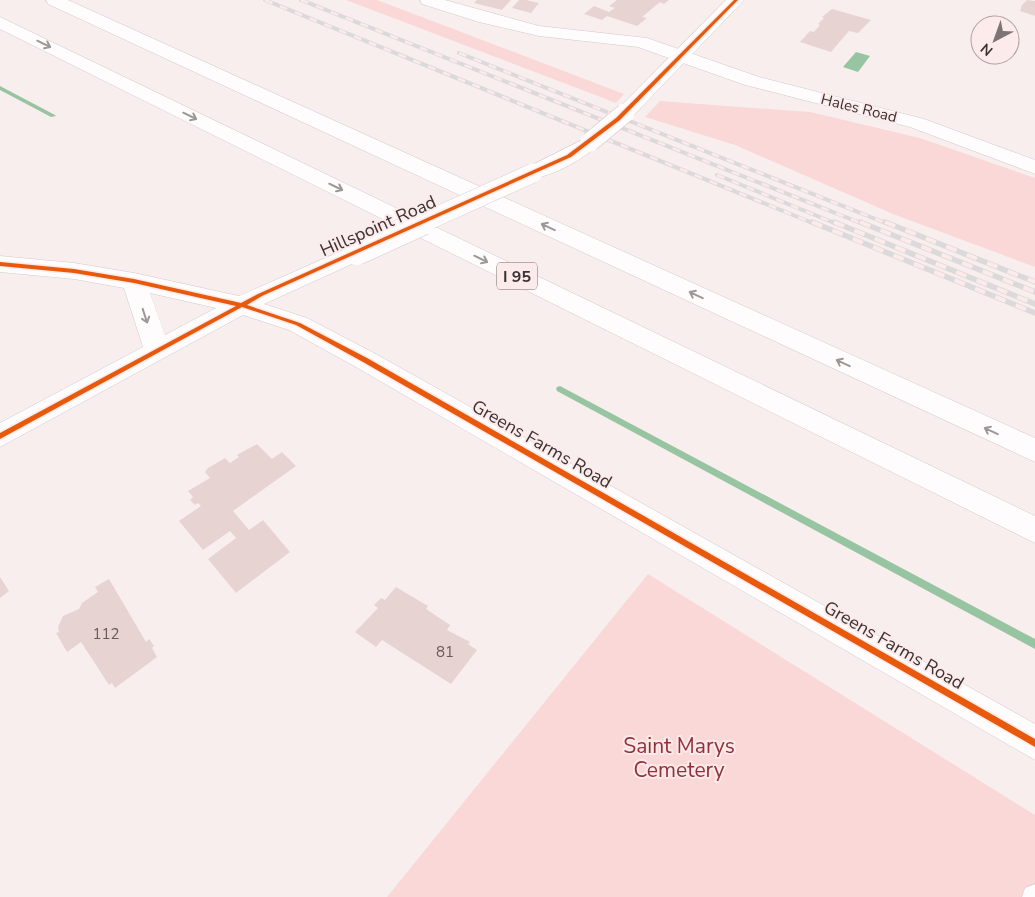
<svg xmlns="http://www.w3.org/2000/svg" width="1035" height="897" font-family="'Nunito Sans',sans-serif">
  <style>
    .green { fill: #fad8d7 }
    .water { fill: #98c5a1 }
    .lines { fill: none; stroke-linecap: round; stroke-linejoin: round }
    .stream { fill: #98c5a1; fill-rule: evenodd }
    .building { fill: #e8d3d3 }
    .lane-casing { stroke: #d2cac9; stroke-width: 1 }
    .street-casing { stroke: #d2cac9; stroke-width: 1 }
    .secondary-casing { stroke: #d2cac9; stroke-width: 1 }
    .highway-casing { stroke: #d2cac9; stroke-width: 1 }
    .lane { fill: #fefcfc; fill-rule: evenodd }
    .street { fill: #fefcfc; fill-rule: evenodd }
    .secondary { fill: #fefcfc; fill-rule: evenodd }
    .highway { fill: #fefcfc; fill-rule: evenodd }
    .rail-far1-casing { stroke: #dbd9d9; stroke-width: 4 }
    .rail-casing { stroke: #dbd9d9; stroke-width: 5.5 }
    .rail-far1 { stroke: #fdeaea; stroke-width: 2.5; stroke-dasharray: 8; stroke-linecap: butt }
    .rail { stroke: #fdeaea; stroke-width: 4; stroke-dasharray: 11; stroke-linecap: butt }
    .secondary-bridge-far1-casing { stroke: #d2cac9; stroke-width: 20; stroke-linecap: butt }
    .secondary-bridge-casing { stroke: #d2cac9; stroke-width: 27; stroke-linecap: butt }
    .secondary-bridge-far1 { stroke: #fefcfc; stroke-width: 19 }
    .secondary-bridge { stroke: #fefcfc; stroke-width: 26 }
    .cycleway-casing { stroke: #fdeaea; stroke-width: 3 }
    .cycleway { fill: #e8590c; fill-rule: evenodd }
    .oneway { stroke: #9c9897 }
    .labels { text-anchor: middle; stroke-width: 4; stroke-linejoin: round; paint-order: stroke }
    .far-street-label { font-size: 15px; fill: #3a3332; stroke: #fdeaea }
    .number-label { font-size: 15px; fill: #665b5a }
    .shield { fill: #fdeaea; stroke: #746a69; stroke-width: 1 }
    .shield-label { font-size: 16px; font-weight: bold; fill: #3a3332 }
    .street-label { font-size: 18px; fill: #3a3332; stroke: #fdeaea }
    .near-park-label { font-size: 21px; fill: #932f38; stroke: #fdeaea }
  </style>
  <rect width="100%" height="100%" fill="#f9eeee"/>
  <g class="green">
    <polygon points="346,0 377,0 624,94 616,103"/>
    <polygon points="660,101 810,112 920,138 1035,178 1035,267 893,214 735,145 645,117"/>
    <polygon points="648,574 1035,815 1035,897 387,897"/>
  </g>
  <polygon class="water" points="856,52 870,56 858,72 843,67"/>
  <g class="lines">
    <g class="stream">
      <polygon points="0,86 55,115 56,116 51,117 0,90"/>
      <polygon points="560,386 1035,639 1035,649 557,391 556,389 557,387"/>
    </g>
  </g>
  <g class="building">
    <polygon points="477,0 511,0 502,10 474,3"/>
    <polygon points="519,0 526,0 539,3 531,13 512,8"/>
    <polygon points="617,0 669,0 664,4 660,2 642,17 647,18 637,26 607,16 602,20 584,14 594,6 609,12 615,8 609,6"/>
    <polygon points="1027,0 1035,1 1035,16 1020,11 1022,5"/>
    <polygon points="832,9 871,20 858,33 849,31 831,52 800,42 810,31 814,32 820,25 818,24 824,18 822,17"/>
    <polygon points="980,55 996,55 999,58 983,59"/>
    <polygon points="257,444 272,459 282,452 296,466 233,511 249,530 263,520 290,552 236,593 208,559 236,538 230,531 203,550 179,521 201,506 198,503 195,505 190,500 193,497 188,491 210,478 205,472 208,468 225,458 230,463 239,457 237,455"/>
    <polygon points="0,577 9,591 0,598"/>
    <polygon points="109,579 146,642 149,639 154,646 152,648 157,657 115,688 112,683 109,685 81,642 67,652 56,633 59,632 58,627 63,616 79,609 82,603 98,592 95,587"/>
    <polygon points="396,587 428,606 426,609 450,625 447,630 470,642 468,644 477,650 451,684 382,640 376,647 355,632 378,608 374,605 381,598 385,600"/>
  </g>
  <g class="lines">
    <g class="lane-casing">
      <polygon id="lane" points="1035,884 1035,897 1022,897 1025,888"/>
    </g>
    <g class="street-casing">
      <polygon id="street" points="420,0 445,0 539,26 647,38 759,77 924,119 1035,160 1035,174 910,127 745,85 638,47 539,36 479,22 422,4"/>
    </g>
    <g class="secondary-casing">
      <g id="secondary">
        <polygon points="726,0 744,0 632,117 618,117 615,113 618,109"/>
        <path d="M590,136L597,138L600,142C590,157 543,182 526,178L522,173L526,168Z"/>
        <path d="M357,244L365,246L368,252L365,258L264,304L307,318L374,353L1035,724V760L356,367L289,330L243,315L0,447V423L143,347L124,288L74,279L0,272V256L74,263L134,273L239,296ZM150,293L216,308L165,335Z"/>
      </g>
    </g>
    <g class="highway-casing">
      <g id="highway">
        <polygon points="46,0 68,0 1035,438 1035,462 48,4"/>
        <polygon points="0,17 1035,516 1035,543 0,29"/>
      </g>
    </g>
    <use href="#lane" class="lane"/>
    <use href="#street" class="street"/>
    <use href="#secondary" class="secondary"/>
    <use href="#highway" class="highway"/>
    <g class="rail-far1-casing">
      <g id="rail-far1">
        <polyline points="265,0 815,224"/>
        <polyline points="301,0 863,224"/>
        <polyline points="459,53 888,224"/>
        <polyline points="717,175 837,224"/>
      </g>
    </g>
    <g class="rail-casing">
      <g id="rail">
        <polyline points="812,222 1035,313"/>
        <polyline points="834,222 1035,304"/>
        <polyline points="860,222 1035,292"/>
        <polyline points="885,222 1035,282"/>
      </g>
    </g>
    <use href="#rail-far1" class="rail-far1"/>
    <use href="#rail" class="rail"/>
    <g class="secondary-bridge-far1-casing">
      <g id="secondary-bridge-far1">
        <polyline points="590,142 625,113"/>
        <polyline points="420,224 533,173"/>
      </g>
    </g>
    <g class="secondary-bridge-casing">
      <polyline id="secondary-bridge" points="357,252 423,222"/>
    </g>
    <use href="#secondary-bridge-far1" class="secondary-bridge-far1"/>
    <use href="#secondary-bridge" class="secondary-bridge"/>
    <g class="cycleway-casing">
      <polygon id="cycleway" points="734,0 738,0 620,120 571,157 262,296 247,305 300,323 367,358 1035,739 1035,747 363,362 296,325 242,307 0,439 0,433 236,306 134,283 74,273 0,266 0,262 74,269 134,279 241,303 258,294 567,155 616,118"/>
    </g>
    <use href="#cycleway" class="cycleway"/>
  </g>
  <defs><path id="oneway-shaft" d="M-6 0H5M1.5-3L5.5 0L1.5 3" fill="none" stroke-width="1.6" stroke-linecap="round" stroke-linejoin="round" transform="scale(1.25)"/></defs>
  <g class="oneway">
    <use href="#oneway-shaft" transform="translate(44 44) rotate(26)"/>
    <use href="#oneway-shaft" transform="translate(190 116) rotate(26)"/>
    <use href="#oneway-shaft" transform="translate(336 187) rotate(26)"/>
    <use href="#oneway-shaft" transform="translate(548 227) rotate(-155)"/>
    <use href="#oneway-shaft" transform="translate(481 259) rotate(26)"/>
    <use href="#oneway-shaft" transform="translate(696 295) rotate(-155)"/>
    <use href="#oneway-shaft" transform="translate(145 316) rotate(72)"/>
    <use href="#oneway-shaft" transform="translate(843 363) rotate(-155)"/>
    <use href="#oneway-shaft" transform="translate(991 431) rotate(-155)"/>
  </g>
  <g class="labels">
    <g class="far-street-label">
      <text transform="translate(859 108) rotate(14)" y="5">Hales Road</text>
    </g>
    <g class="number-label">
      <text x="106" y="639">112</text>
      <text x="445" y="657">81</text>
    </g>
    <rect class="shield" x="497" y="262.5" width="40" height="27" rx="4"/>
    <g class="shield-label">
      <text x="517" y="282">I 95</text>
    </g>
    <g class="street-label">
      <text transform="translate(378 226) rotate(-24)" y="6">Hillspoint Road</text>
      <text transform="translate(542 444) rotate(30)" y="6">Greens Farms Road</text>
      <text transform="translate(894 645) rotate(30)" y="6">Greens Farms Road</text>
    </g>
    <g class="near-park-label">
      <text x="679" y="753">Saint Marys<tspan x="679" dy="24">Cemetery</tspan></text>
    </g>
  </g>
  <g transform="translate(995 40) rotate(221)"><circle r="24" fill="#fdeaea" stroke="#afa1a0"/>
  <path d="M0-4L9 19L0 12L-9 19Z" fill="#7d7474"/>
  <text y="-8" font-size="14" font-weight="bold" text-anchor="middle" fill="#3a3332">N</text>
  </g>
</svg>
